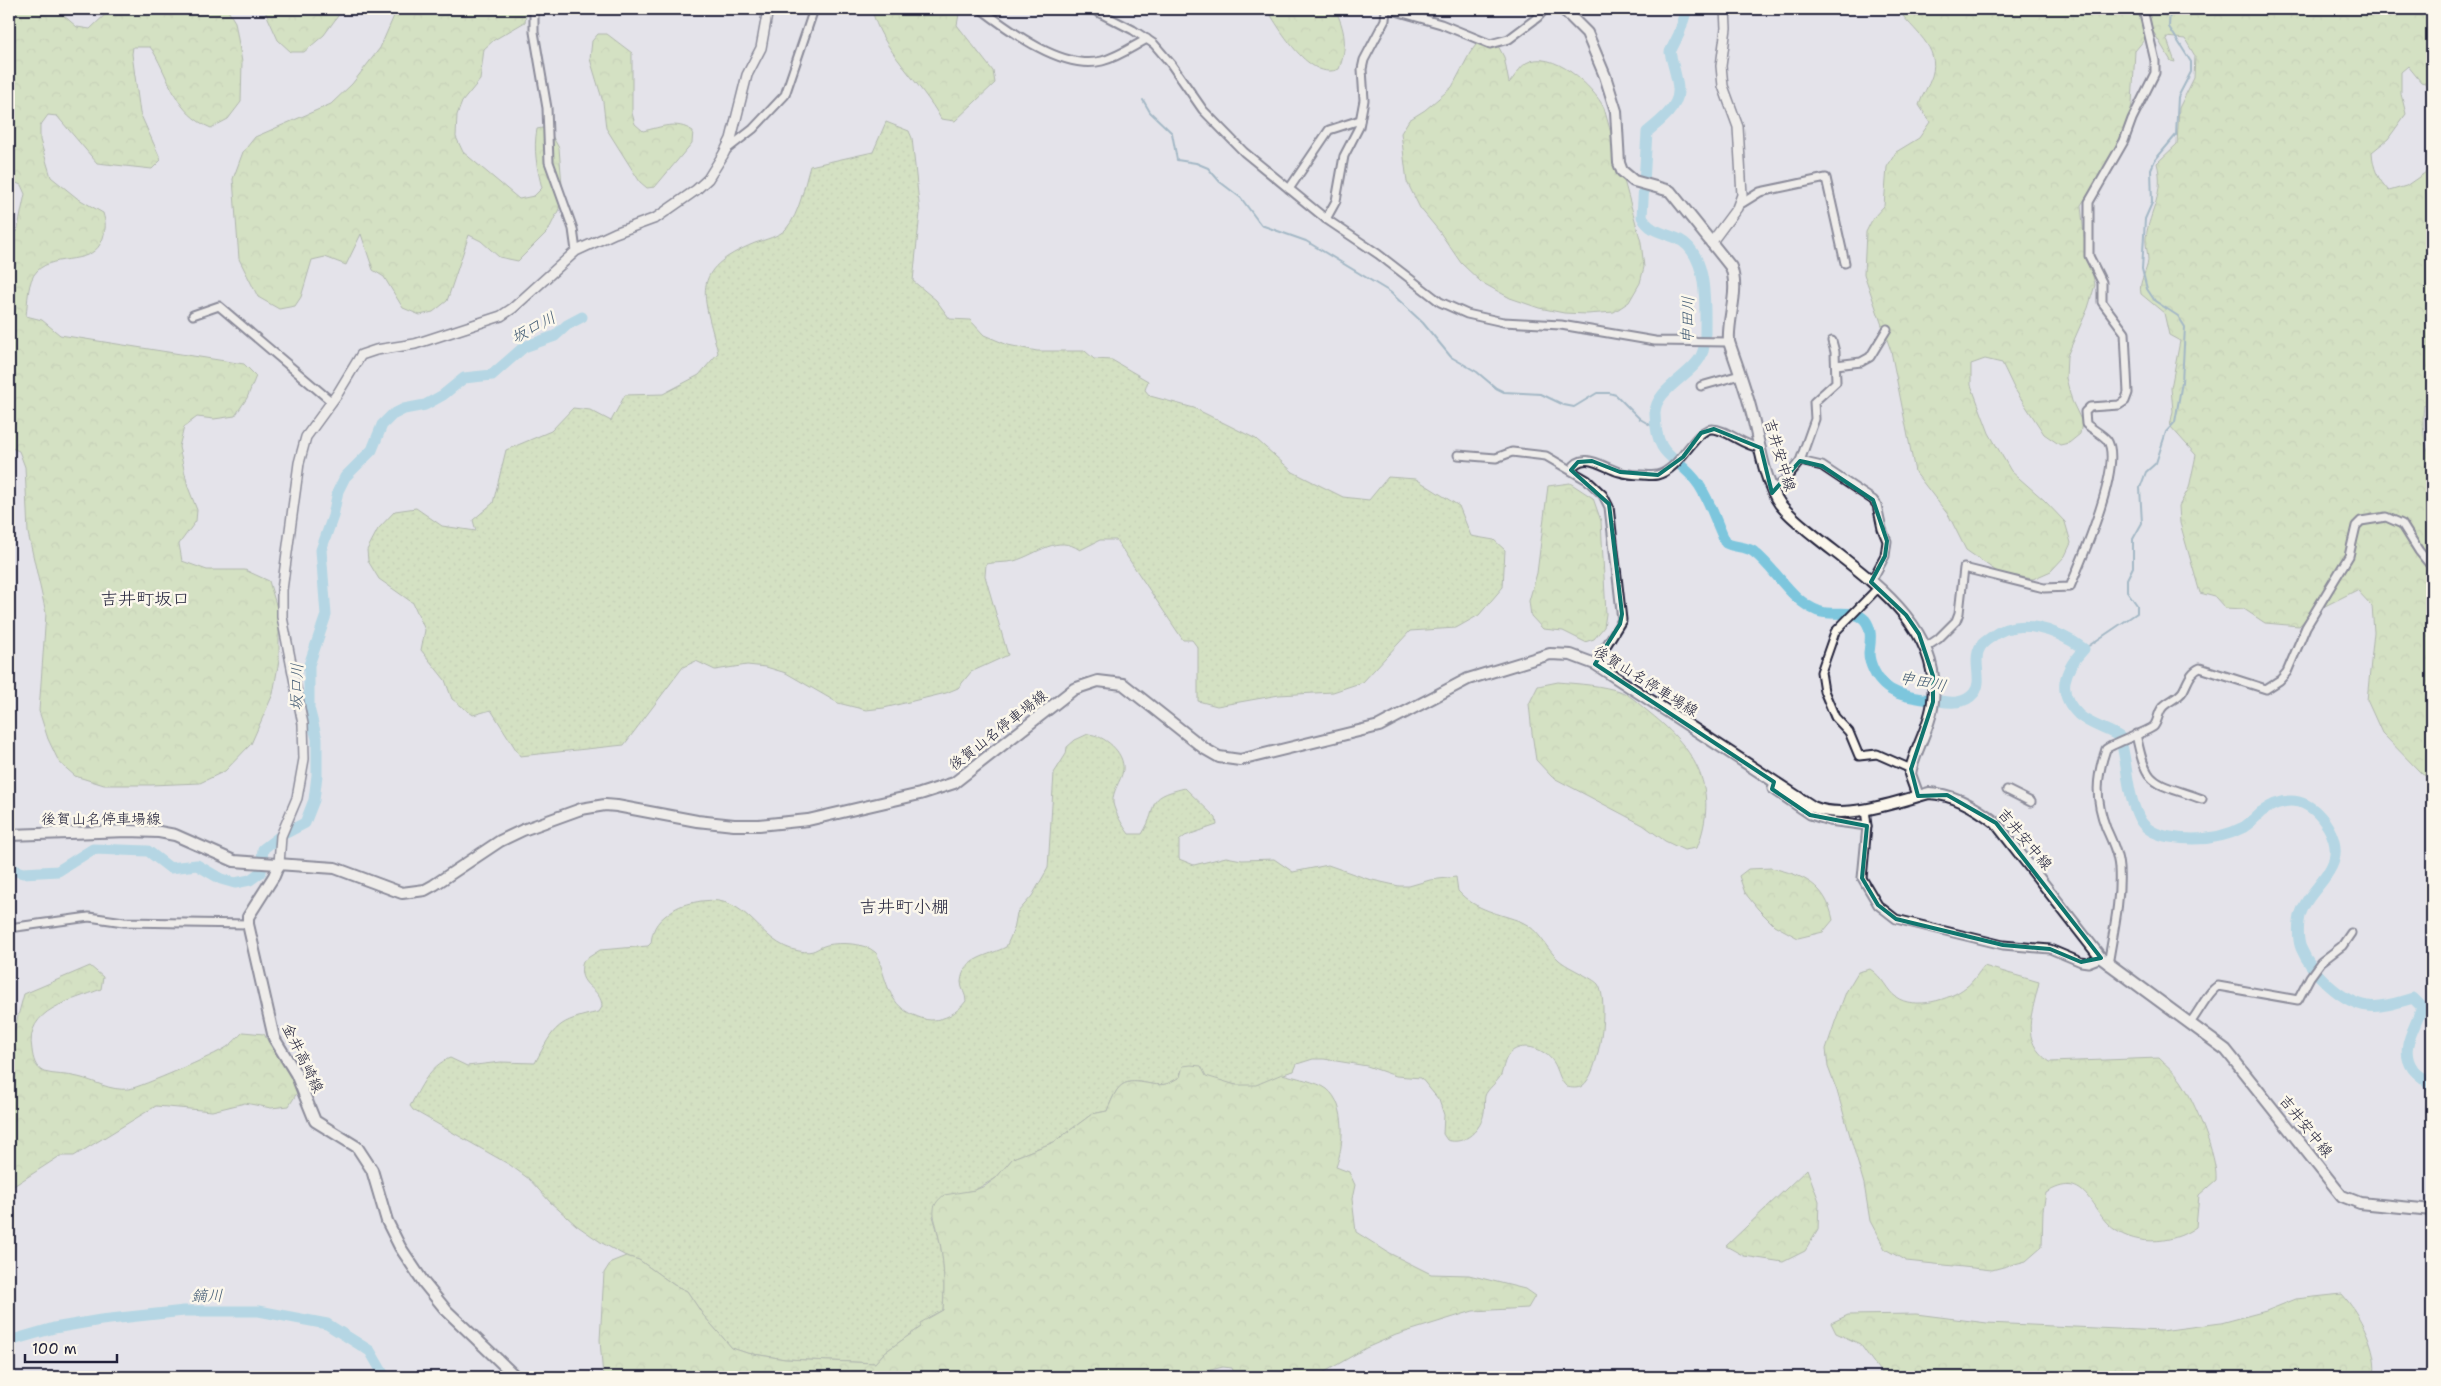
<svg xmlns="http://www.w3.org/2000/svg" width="2441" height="1386" font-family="'Shantell Sans','Klee One',sans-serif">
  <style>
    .grass { fill: url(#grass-dots); stroke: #728068 }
    .forest { fill: url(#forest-crowns); stroke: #728068 }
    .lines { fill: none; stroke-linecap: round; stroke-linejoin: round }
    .stream { stroke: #59849c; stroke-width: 2 }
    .river { stroke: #7dc6dd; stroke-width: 11 }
    .minor-casing { stroke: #22223b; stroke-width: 11 }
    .tertiary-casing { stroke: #22223b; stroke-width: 12 }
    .secondary-casing { stroke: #22223b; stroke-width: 14 }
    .minor { stroke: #fbf7ec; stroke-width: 7 }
    .tertiary { stroke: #fbf7ec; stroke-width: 9 }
    .secondary { stroke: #fbf7ec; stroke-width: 10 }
    .marked { fill: none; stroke: #0f766e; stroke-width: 4; stroke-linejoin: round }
    .labels { text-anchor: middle; stroke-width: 5; stroke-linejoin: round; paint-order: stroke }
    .street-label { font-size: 15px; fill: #22223b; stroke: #fbf7ec }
    .water-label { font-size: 16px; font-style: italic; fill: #425b74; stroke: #fbf7ec }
    .quarter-label { font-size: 18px; fill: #22223b; stroke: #fbf7ec }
  </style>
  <defs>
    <pattern id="grass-dots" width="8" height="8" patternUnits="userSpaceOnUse" patternTransform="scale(1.25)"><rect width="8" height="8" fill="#c1dd94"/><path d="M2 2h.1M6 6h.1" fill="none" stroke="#a6bd80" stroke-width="1.8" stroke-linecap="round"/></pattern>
    <pattern id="forest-crowns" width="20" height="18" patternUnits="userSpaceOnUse" patternTransform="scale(1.25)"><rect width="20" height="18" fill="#c1dd94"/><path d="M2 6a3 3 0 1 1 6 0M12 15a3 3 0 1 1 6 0" fill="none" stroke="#a6bd80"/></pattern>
  </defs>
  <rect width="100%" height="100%" fill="#e4e3ea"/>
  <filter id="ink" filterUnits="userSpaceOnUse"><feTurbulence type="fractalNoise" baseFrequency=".02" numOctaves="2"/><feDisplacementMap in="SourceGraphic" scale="10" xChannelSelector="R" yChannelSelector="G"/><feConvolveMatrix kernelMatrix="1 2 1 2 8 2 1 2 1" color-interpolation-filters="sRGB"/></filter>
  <g filter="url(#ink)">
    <g class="grass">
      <path d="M886,122L909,131L912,138L920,213L913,281L936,300L950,319L970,320L984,335L1008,345L1037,351H1085L1094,359L1112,360L1148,381L1145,390L1150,396L1194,408L1256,439L1293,472L1343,497L1369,500L1388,477L1416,479L1459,506L1471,536L1494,540L1505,550L1503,587L1479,615L1456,628L1410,631L1363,682L1333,692L1279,695L1217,706L1198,701V648L1192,640H1183L1116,540H1100L1080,550C1057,534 1038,554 1014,561C1005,563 995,562 986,564L985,576L1008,655L971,672L958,688L946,693L884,708L866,710L838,703L786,673L766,667L747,665L715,670L696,661L683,667L624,745L520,756L491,710L473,715L452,699L445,680L421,650L425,630L413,603L379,579L368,561L367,550L378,529L395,511L416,508L442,526L476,531L473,520L493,503L506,450L551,431L573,408L590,410L611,421L625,395L663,394L699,375L718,353C704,294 687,271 755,243C764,240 780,236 786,229C800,213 804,186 810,166L873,152Z"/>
      <path d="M1088,734C1104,735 1125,752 1123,770C1121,782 1112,790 1113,803C1115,813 1123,826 1129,834H1142C1161,804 1142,798 1185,788L1216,818L1217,825L1185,836L1179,841V859L1194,865L1226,857L1242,860L1274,859L1293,872L1328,865L1368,879L1399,886H1409L1430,880L1456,877L1458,891C1476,911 1499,913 1522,922C1540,930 1545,948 1559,960C1568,968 1593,978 1598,984C1610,1001 1599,1076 1582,1086C1578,1089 1571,1088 1567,1087C1555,1076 1561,1062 1541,1051C1530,1045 1514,1045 1507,1057C1504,1062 1503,1069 1501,1075C1497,1083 1487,1089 1485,1096C1484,1101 1485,1107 1484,1112C1482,1129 1465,1146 1447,1140L1443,1134L1444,1115L1439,1100L1421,1078L1396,1076L1367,1066L1324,1059H1313L1297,1064L1294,1071C1280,1074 1273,1080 1261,1084C1241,1092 1202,1075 1181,1070L1180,1077C1176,1079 1171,1083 1166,1084C1150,1088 1129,1073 1117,1090C1113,1096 1110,1104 1107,1111L1092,1114L1054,1142L1013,1158L996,1178L975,1190L964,1192L933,1216C943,1247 946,1278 943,1310L929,1317L921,1327L885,1352L875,1363L785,1359L747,1353L732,1348L703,1315L687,1291L674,1285L639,1260L626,1256L602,1243L576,1225L550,1202L529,1179L510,1165L413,1110L410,1106C421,1087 429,1066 450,1058L467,1066L501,1062L535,1063C555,1025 557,1021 599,1012L602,1007C602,986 575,988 583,961L600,950L648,946L651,943C653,925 659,920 673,910C682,904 691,903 701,901C751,894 757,944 799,951C816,954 815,948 827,945C840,942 865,943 875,952C879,955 879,962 881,966C887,986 892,1006 913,1015C919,1017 924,1020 931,1020C945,1020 957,1013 966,1001C966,994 961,989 961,982C963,957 989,956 1006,947L1014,929L1017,913L1032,896L1048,868L1054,773L1066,754L1067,747L1075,740Z"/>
    </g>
    <g class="forest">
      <path d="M9,9H56L77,27L90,29L111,9H227L235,22L242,62L241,102L228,119L211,128C175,113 171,82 153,51L150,47H133L132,54L140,113L161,160L152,169L97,163L57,116L48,115L40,126V140L51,177L77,198L103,213C106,223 106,228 103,238C93,268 56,252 37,271C27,281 28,302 26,316L42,320L60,335L244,364L256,376L247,398L235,416L214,419L197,417L184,427L179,447L188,487L197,510L196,521L179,544L182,561L207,570H245L269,581L279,615V660L273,694L251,744L225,771L200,783L151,785H104L75,776L59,762L48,739L39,711L46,613L28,533L25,467L19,451L9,447V230L17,232L25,194L21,185L9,180Z"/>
      <polygon points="264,9 343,9 324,35 304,52 291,52 278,40"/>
      <path d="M397,9H527L525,22L494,40L484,49L480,80L462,102L457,115L456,137L463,152L519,199L534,196L542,188C537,168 533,150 537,129L547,127L559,148L562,185L559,209L548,231L518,261L499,257L481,241L469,235L447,301L433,312L420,315L403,308L384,277L373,270L361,234L346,265L325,257L312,260L301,297L295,306L279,309L258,297L239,259L233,179L243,152L255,137L331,104L352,84L380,48Z"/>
      <path d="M872,9H960L957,25L993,71L995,83L955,121L941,119C922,83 880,49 872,9Z"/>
      <path d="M1267,9H1335C1345,29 1348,47 1339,69C1310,82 1280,30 1267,9Z"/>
      <path d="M1898,9H2432V85L2421,82L2408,66L2401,72V94L2406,114L2388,139L2372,152C2373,169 2378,179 2389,191L2406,186L2432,168V399L2424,405C2422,424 2423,444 2432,461V779L2422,774L2382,733L2367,700L2374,632L2372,606L2357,590L2311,613L2299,626L2265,623L2244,609L2225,608L2215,597L2200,593L2180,523L2179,506L2189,488L2196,455L2170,426L2173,411L2171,388L2180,341L2169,335L2164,313L2141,294C2138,281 2147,273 2148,260C2148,252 2145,244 2146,237C2150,210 2165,194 2157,163L2177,144L2179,108L2194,78L2195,56L2185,39L2166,37L2175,62L2171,61L2154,33L2149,34L2135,51L2132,104L2125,138L2081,205L2084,236L2095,285L2088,308L2067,356L2066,378L2072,401L2082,422L2080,434L2069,443L2060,445L2044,434L2014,388L2002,363L1985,359L1971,364V385L1989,433L2011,471L2044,500L2065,522L2071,543L2065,556L2051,571L2033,579L1999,573L1966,550L1949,516L1915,472L1891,351L1864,274L1866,232L1873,218L1884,206L1887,167L1896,152L1919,138L1930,122L1919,105C1922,95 1929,86 1932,76C1941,46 1912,31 1898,9Z"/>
      <path d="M598,34H607L632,53V113L635,124L643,131C662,127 676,120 693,131L692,143L655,187L647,188L640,182L606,128L603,102L590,59L592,41Z"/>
      <path d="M1478,42H1496L1504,57L1509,83C1514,78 1520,67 1526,63C1552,48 1594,87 1604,108L1641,242L1644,267L1640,283L1629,302L1614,312L1587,314L1564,313L1539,308L1510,298L1481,282L1461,263L1439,231L1420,208L1407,182L1401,133L1409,120L1425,110L1452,87L1470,53Z"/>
      <polygon points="1570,483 1593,498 1601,521 1606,614 1604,627 1594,639 1585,642 1563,631 1543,629 1531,616 1529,601 1537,573 1548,486"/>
      <path d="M1558,682C1579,684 1602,685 1622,692C1632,696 1642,707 1650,713C1696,750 1720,789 1697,848L1684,850L1665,841L1643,825L1552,777L1536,760L1532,733L1529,704L1538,686Z"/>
      <path d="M1771,868C1804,875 1826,885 1833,920L1823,932L1798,938L1774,925L1758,909L1745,893L1739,876L1748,869Z"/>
      <path d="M90,966L103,977L101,989C73,1001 24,1008 32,1050C33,1058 35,1068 44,1072C54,1075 67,1074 78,1077C96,1081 109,1091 129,1089C141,1087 215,1055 227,1047C233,1043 238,1037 243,1032L264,1034C273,1051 293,1075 297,1093L289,1106L271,1108L245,1103L212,1111L156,1106L74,1156H60L9,1189V1049L24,994Z"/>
      <path d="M1984,966L2039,982C2033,1013 2018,1040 2050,1062L2159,1058C2166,1065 2175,1072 2181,1081C2194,1100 2218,1157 2216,1180L2199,1195L2196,1227C2172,1245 2131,1247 2108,1224C2089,1205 2084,1170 2046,1193L2043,1210L2042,1247L2026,1261L1992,1270L1906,1261L1885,1249L1870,1221L1864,1184L1837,1091L1828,1067L1826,1049L1835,1022L1846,992L1858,972L1870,969C1883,977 1887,991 1896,997C1914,1010 1950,1000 1966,987C1973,982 1978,973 1984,966Z"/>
      <path d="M1191,1065L1201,1066L1206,1076L1236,1085H1256L1282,1074C1293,1077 1318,1082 1327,1089C1347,1105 1344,1146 1336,1167L1349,1172L1355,1185L1352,1199L1356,1232L1389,1253L1431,1274L1469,1275L1525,1289L1535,1296L1528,1308L1473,1311L1396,1335L1366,1348L1316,1377H1236L1232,1368L1223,1367L1182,1377H603L600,1340L604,1273L611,1262L626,1256L639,1260L674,1285L687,1291L703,1315L732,1348L747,1353L785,1359L875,1363L885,1352L921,1327L920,1323L943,1310C945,1283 944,1259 938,1233C937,1225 933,1218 934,1210C934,1204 939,1199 944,1195L975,1190L985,1186L996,1178L1013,1158L1054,1142L1092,1114L1107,1111C1110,1104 1113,1096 1117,1090C1129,1073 1150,1088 1166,1084C1170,1083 1176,1079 1180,1077L1183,1066Z"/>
      <polygon points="1807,1169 1819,1201 1818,1230 1805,1251 1783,1262 1744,1256 1726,1246"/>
      <path d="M2342,1294C2359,1313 2379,1350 2374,1377H1884L1860,1344L1836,1333L1831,1323L1848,1315L1916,1314L1987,1323L2161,1331L2221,1323L2266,1311L2296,1299Z"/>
    </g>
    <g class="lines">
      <g class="stream">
        <polyline points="1143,100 1150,112 1172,133 1177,160 1196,163 1208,168 1220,182 1241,198 1261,225 1306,241 1390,292 1423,323 1451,357 1477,372 1496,388 1504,392 1541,394 1564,405 1574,407 1597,393 1609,393 1616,395 1640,419 1657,429"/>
        <polyline points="2084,649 2137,613 2137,605 2127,591 2127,579 2133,567 2133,539 2142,523 2140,488 2146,472 2156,463 2166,432 2175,422 2182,382 2185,327 2178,316 2155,301 2147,289 2142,269 2145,219 2152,203 2151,169 2155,160 2176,135 2178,97 2191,72 2191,62 2169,27 2170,9"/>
      </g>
      <g class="river">
        <path d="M1687,9L1679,34L1670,52C1672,63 1679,82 1678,92C1678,108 1658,123 1647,132L1642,217C1650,232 1662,232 1676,238C1708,251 1705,302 1705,330C1705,340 1705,348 1701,356C1692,375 1654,390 1655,414C1656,462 1678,454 1699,485C1711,503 1716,523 1726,543C1735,548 1747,546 1754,552C1776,569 1791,601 1818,611C1832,617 1854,608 1865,620C1873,630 1870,643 1869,653C1869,660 1871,665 1874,671C1886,697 1913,698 1939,701C1951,703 1965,704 1974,693C1983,682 1974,665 1978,652C1980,645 1984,642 1990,638C2018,615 2058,630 2084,649C2064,670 2055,692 2079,715C2090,725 2108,729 2120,737C2128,764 2126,792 2139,818C2145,830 2158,835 2170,837C2194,841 2221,839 2244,827C2250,823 2256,817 2261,812C2288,793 2311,799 2328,827C2354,872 2302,887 2299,922C2298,929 2298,941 2301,948C2311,972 2342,1003 2368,1006C2382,1008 2399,1002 2413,998L2422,1007C2416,1028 2398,1048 2413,1069C2419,1077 2429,1080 2432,1089"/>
        <polyline points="9,869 23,873 58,871 93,849 148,851 170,868 197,865 221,879 235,883 250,880 261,872 263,849 280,836 305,823 314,800 317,775 317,739 309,708 309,665 326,615 321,550 333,516 338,491 345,477 372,450 382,425 392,415 404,409 425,405 443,395 464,378 492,375 524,347 555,336 567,325 582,317"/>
        <polyline points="9,1341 54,1328 101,1320 184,1311 259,1311 327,1324 370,1351 385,1377"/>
      </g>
      <g class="minor-casing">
        <g id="minor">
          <polyline points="534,9 534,32 547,108 549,162 573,229 576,251"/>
          <path d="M981,9C1010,31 1063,71 1102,61C1118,57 1132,47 1147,39"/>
          <polyline points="1092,9 1133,30 1154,44 1171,64 1203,110 1244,152 1326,219 1378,254 1440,302 1467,314 1503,322 1561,325 1655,341 1729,342"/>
          <polyline points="1389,9 1441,24 1490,44 1509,39 1538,17 1545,9"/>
          <polyline points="9,17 12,9"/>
          <polyline points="726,150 753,129 785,95 814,9"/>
          <polyline points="1289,189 1329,130 1360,120"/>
          <polyline points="1739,205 1760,192 1826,178 1845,263"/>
          <polyline points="1326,219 1336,201 1344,156 1359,127 1364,100 1362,69 1364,60 1385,20 1386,9"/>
          <polyline points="193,315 219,306 332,402"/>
          <polyline points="1836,365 1861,362 1870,357 1887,329"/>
          <polyline points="1701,386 1740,375"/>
          <polyline points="1458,455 1496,458 1512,452 1546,456 1587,480 1603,495 1609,507 1622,620 1595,664"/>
          <polyline points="1800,461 1822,466 1873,500 1877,505 1882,529 1887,541 1885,556 1871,582"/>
          <path d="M1571,470C1582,450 1603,467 1619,472C1626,474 1634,475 1642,475C1646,475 1652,476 1657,475C1681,470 1694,429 1712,429C1727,429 1742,446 1761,448"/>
          <polyline points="1773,490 1784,481 1800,461 1815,419 1814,402 1836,382 1835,352 1832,341"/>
          <polyline points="1878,588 1835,632 1821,672 1824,691 1835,717 1849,732 1859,756 1877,754 1911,769"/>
          <path d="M1926,647L1938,639L1956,621L1959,613L1964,568L2044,588L2070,587C2081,561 2124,463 2107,440C2102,434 2092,429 2086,424L2085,412L2090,407L2119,405L2125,401L2128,393L2125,333L2102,302V282L2089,256V202L2124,141L2132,119L2155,73V61L2144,14L2147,9"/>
          <path d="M2136,734C2147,789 2152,781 2202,799"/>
          <polyline points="1774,782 1772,789 1810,815 1829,821 1867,826"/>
          <polyline points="2007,790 2031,802"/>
          <polyline points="1865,809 1867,826 1862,878 1878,905 1896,919 2003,945 2050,949 2081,962 2088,963 2101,958"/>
          <polyline points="9,928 89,917 124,922 248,924"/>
          <path d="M2108,965C2113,933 2121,900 2119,868C2118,854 2112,841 2106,828C2095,799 2096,778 2106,749C2116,742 2150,731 2154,726C2158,721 2158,713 2162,708C2167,701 2178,699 2183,691C2188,682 2190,672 2200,668L2266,689L2280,680L2287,672L2306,627L2349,556L2356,526L2361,521L2386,517L2402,524L2419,551L2432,567"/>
          <path d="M2189,1024C2198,1014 2208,991 2218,986L2298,1000L2310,977L2321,962L2342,946L2351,933"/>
        </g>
      </g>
      <g class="tertiary-casing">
        <g id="tertiary">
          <polyline points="1711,243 1737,208 1742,195 1738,127 1723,86 1721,66 1726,28 1725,9"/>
          <polyline points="279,864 281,836 297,798 304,759 303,724 282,617 282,590 299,463 306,437 338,393 361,355 376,350 415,344 501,316 513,308 576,251 615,233 656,218 696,190 708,179 723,155 731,139 747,75 761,48 768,9"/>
        </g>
      </g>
      <g class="secondary-casing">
        <g id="secondary">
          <path d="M1563,9L1587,33L1605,76L1616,111L1619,163L1622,171L1634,181L1670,191L1731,267C1740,292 1727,317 1729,342C1737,366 1746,389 1752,414C1759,440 1764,482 1780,504C1790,517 1804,527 1816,537C1867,578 1942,625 1933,701C1931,724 1917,746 1911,769L1910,774L1918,796"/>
          <path d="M9,835L128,831L159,832L175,835L234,861L335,868L402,893L425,890L434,885L500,841L523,830L581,809L605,805L617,806L697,821L734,825H759L808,820L920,794L954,783L1074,689L1098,681L1123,684L1205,749L1219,757L1240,760L1379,726L1468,679L1550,654L1571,655L1595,664L1813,807C1845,821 1896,802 1929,793C1954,794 1977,808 1996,823L2101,958L2226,1050L2342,1196L2360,1203L2432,1210"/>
          <polyline points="279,864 274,876 248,917 248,924 274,1038 296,1074 315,1121 357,1147 372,1170 387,1221 400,1247 424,1283 446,1310 516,1377"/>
        </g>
      </g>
      <use href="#minor" class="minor"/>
      <use href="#tertiary" class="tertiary"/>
      <use href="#secondary" class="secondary"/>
    </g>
  </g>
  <path d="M0 0H2441V1386H0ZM1714,429L1761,448L1772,493L1800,461L1805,462L1822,466L1873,500L1887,541L1885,556L1871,582L1906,615L1919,634L1933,676V702L1911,769L1918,796L1947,795L1996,823L2101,958L2081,962L2050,949L2003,945L1896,919L1878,905L1862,878L1867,826L1810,815L1772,789L1774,782L1595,664L1620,624L1622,614L1609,504L1571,470L1578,462L1592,461L1620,472L1658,475L1683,457L1701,433Z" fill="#e4e3ea" fill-opacity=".55" fill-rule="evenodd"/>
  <path class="marked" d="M1714,429L1761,448L1772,493L1800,461L1805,462L1822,466L1873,500L1887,541L1885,556L1871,582L1906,615L1919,634L1933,676V702L1911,769L1918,796L1947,795L1996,823L2101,958L2081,962L2050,949L2003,945L1896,919L1878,905L1862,878L1867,826L1810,815L1772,789L1774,782L1595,664L1620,624L1622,614L1609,504L1571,470L1578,462L1592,461L1620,472L1658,475L1683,457L1701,433Z"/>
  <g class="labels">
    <g class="street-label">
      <text transform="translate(1780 455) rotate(73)" y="5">吉井安中線</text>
      <text transform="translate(1646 681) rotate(32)" y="5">後賀山名停車場線</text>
      <text transform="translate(998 730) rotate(-38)" y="5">後賀山名停車場線</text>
      <text x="101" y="824">後賀山名停車場線</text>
      <text transform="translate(2025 839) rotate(50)" y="5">吉井安中線</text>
      <text transform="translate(303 1058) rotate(64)" y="5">金井高崎線</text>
      <text transform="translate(2306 1126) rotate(51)" y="5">吉井安中線</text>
    </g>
    <g class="water-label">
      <text transform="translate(1687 320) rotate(-89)" y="6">申田川</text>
      <text transform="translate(533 327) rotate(-28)" y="6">坂口川</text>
      <text transform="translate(1923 681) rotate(11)" y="6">申田川</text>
      <text transform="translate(296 687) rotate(-89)" y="6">坂口川</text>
      <text x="207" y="1301">鏑川</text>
    </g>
    <g class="quarter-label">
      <text x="145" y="605">吉井町坂口</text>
      <text x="904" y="913">吉井町小棚</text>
    </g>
  </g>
  <rect width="2441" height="1386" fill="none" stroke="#fbf7ec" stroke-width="30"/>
  <rect x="15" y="15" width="2411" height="1356" fill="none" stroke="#22223b" stroke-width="2" filter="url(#ink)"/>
  <path d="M25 1354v8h92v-8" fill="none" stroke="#22223b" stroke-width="2.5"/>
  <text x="32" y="1354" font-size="15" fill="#22223b" stroke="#fbf7ec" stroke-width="4" paint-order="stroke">100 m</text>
</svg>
